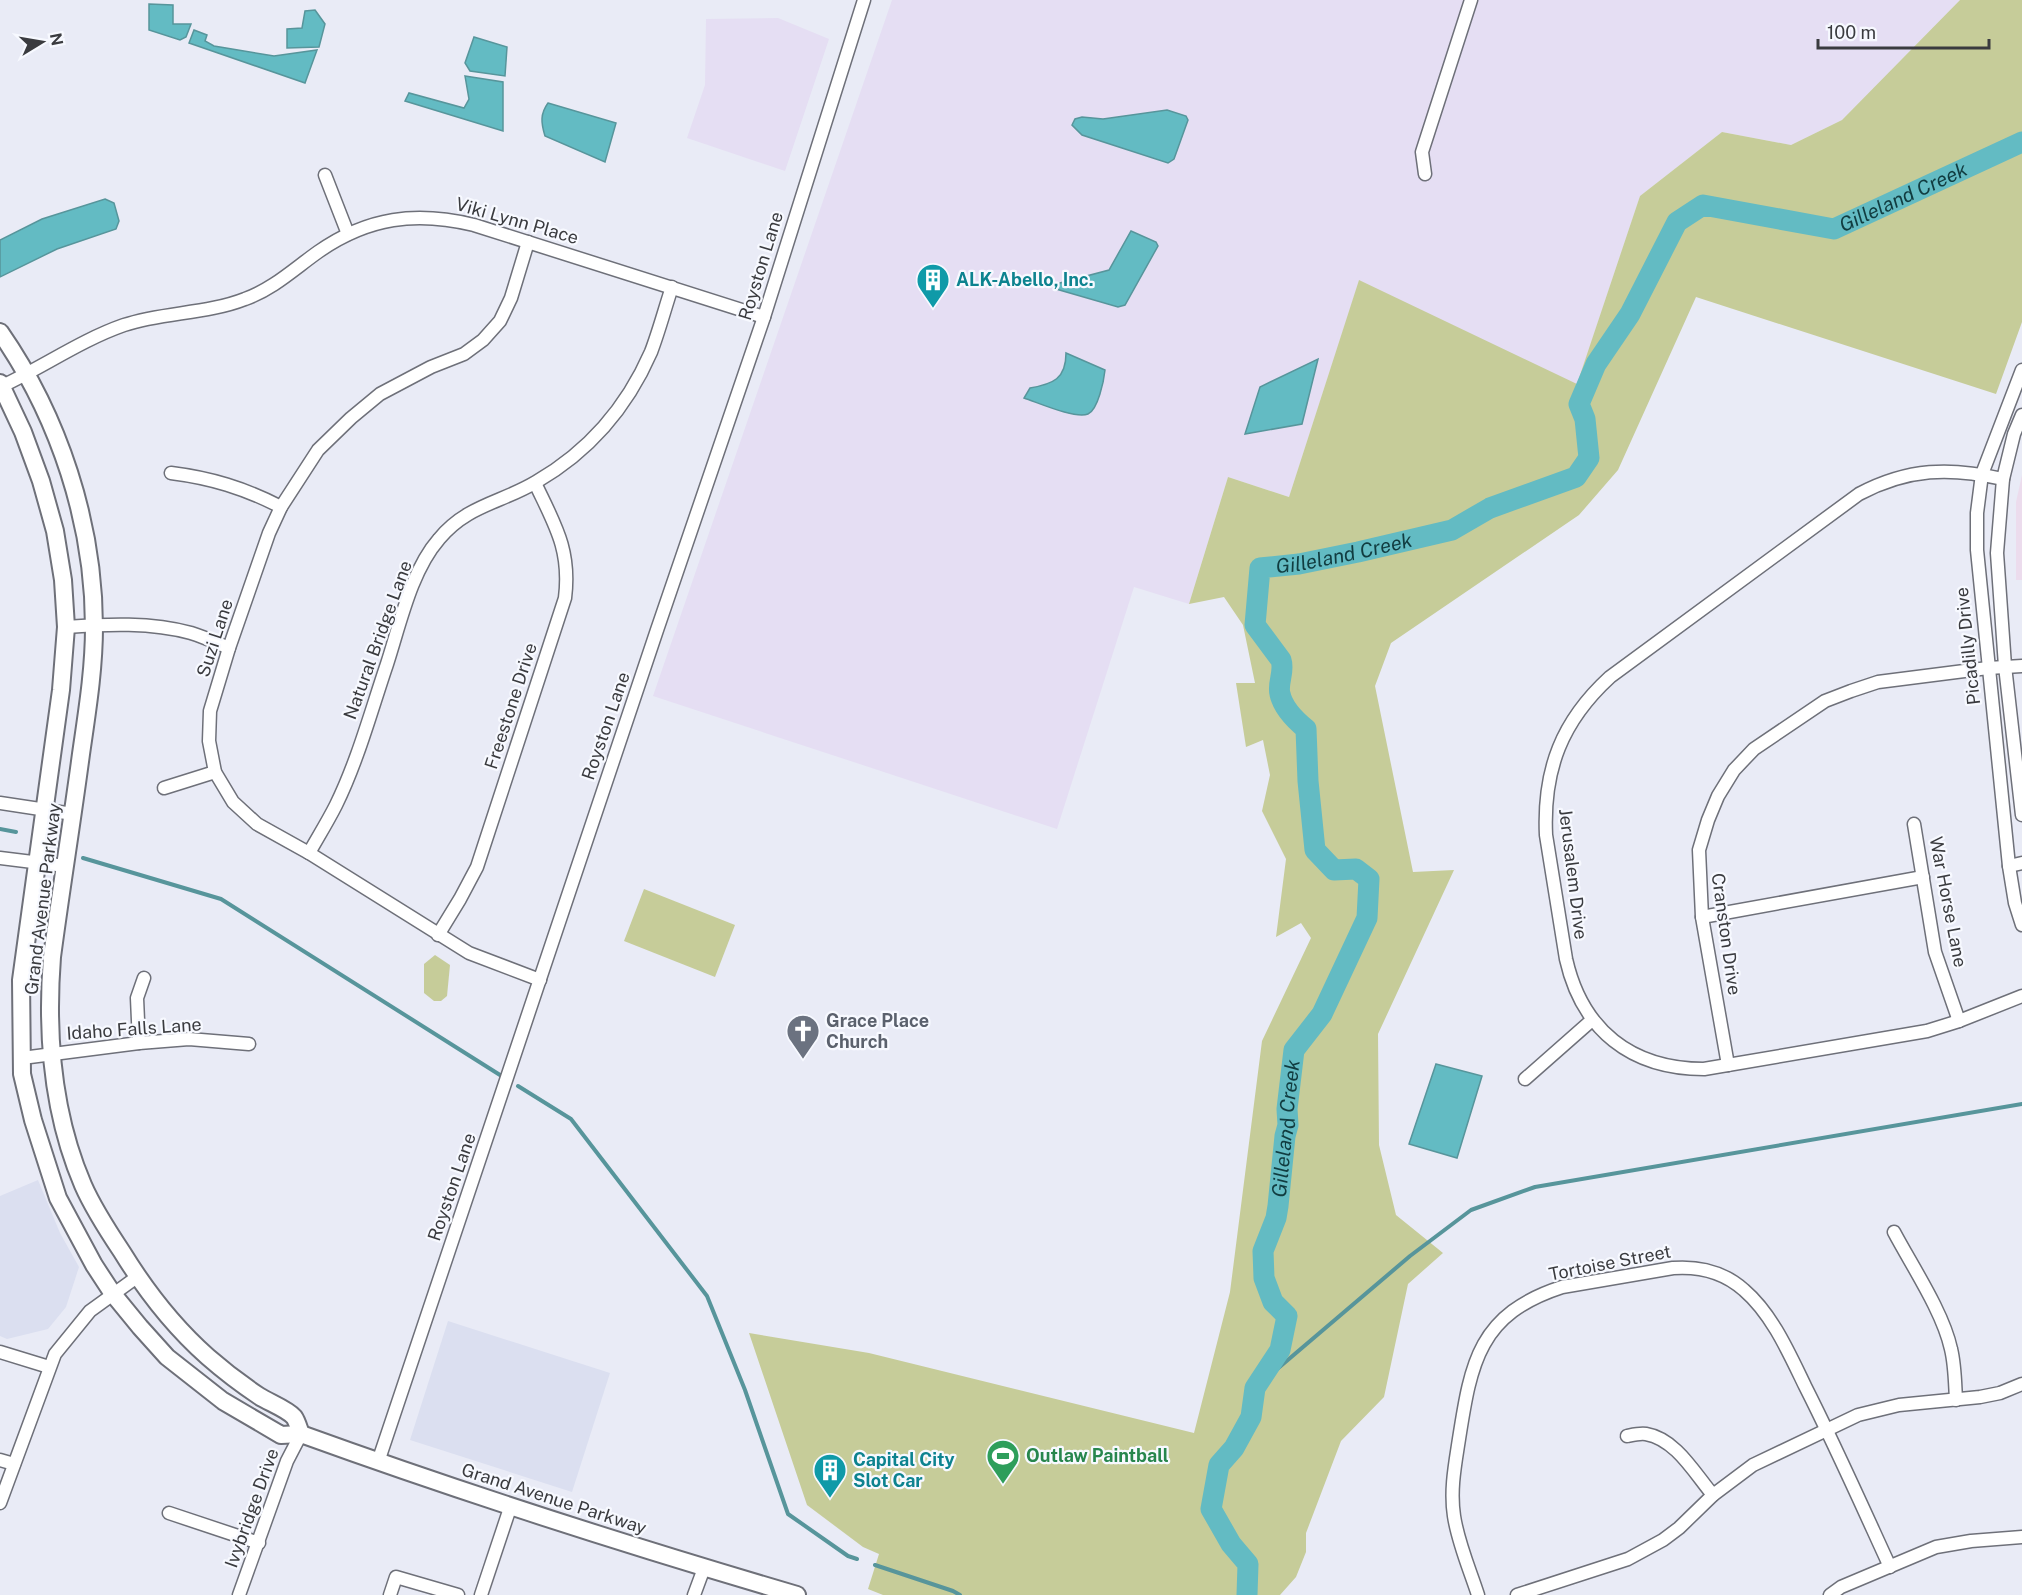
<svg xmlns="http://www.w3.org/2000/svg" width="2022" height="1595" font-family="'Public Sans',sans-serif">
  <style>
    .built { fill: #dbdff0 }
    .industrial { fill: #e5def3 }
    .education { fill: #ecdced }
    .green { fill: #c6cc99 }
    .water { fill: #63bbc3; stroke: #57959b; stroke-width: 1.5 }
    .lines { fill: none; stroke-linecap: round; stroke-linejoin: round }
    .stream { stroke: #57959b; stroke-width: 4 }
    .river { stroke: #63bbc3; stroke-width: 21 }
    .minor-casing { stroke: #6e7079; stroke-width: 15 }
    .major-casing { stroke: #6e7079; stroke-width: 20 }
    .minor { stroke: #fff; stroke-width: 12 }
    .major { stroke: #fff; stroke-width: 16 }
    .labels { text-anchor: middle; stroke-width: 4.5; stroke-linejoin: round; paint-order: stroke }
    .street-label { font-size: 18px; fill: #3a3b3f; stroke: #f7f9ff }
    .culture-label { font-size: 18px; font-weight: bold; fill: #0d838f; stroke: #f7f9ff; text-anchor: start }
    .worship-label { font-size: 18px; font-weight: bold; fill: #5b616d; stroke: #f7f9ff; text-anchor: start }
    .leisure-label { font-size: 18px; font-weight: bold; fill: #27864d; stroke: #f7f9ff; text-anchor: start }
    .water-label { font-size: 20px; font-style: italic; fill: #113c40; stroke: #f7f9ff }
  </style>
  <rect width="100%" height="100%" fill="#e9ebf6"/>
  <g class="built">
    <polygon points="38,1180 60,1233 79,1267 66,1307 48,1329 7,1339 0,1336 0,1196"/>
    <polygon points="448,1321 610,1373 572,1492 410,1440"/>
  </g>
  <g class="industrial">
    <polygon points="892,0 1960,0 1842,120 1791,145 1722,132 1640,196 1577,385 1359,281 1289,497 1228,477 1189,604 1134,587 1057,829 653,696"/>
    <polygon points="778,18 829,39 785,171 687,138 705,85 706,19"/>
  </g>
  <polygon class="education" points="2022,475 2022,580 2016,580 2016,502"/>
  <g class="green">
    <polygon points="1960,0 2022,0 2022,322 1996,394 1696,297 1618,470 1579,515 1391,643 1375,686 1413,872 1454,870 1378,1034 1379,1145 1396,1215 1443,1253 1408,1284 1384,1397 1341,1441 1306,1533 1306,1552 1296,1577 1280,1595 883,1595 868,1589 879,1554 863,1547 807,1505 749,1333 869,1353 1194,1433 1230,1292 1262,1041 1311,938 1301,923 1276,937 1286,859 1262,811 1270,775 1263,740 1246,747 1236,683 1255,683 1243,625 1224,597 1189,604 1228,477 1289,497 1359,280 1577,384 1640,196 1722,132 1791,145 1842,120"/>
    <polygon points="644,889 735,925 715,977 624,941"/>
    <polygon points="435,955 450,965 447,996 441,1001 434,1001 424,993 424,964"/>
  </g>
  <g class="water">
    <polygon points="149,4 173,5 173,24 191,24 186,37 180,40 149,30"/>
    <polygon points="315,10 325,24 319,47 287,48 287,29 302,28 305,11"/>
    <polygon points="194,30 207,35 205,41 214,46 274,56 317,50 305,83 189,43"/>
    <polygon points="474,37 507,47 505,76 470,71 465,63"/>
    <polygon points="465,76 503,82 503,131 405,101 409,93 464,108 469,99"/>
    <path d="M548,103L616,123L605,162L545,136C541,123 540,114 548,103Z"/>
    <polygon points="1167,110 1186,116 1188,120 1174,159 1168,163 1082,135 1072,125 1075,119 1082,117 1103,119"/>
    <polygon points="105,199 114,203 119,221 116,229 57,249 0,277 0,240 42,219"/>
    <polygon points="1131,231 1156,242 1158,246 1125,305 1118,307 1056,289 1060,283 1109,270"/>
    <path d="M1066,353L1105,370C1104,380 1098,410 1088,414C1075,419 1039,403 1024,398L1030,388C1053,384 1066,379 1066,353Z"/>
    <polygon points="1318,359 1302,424 1245,434 1260,387"/>
    <polygon points="1436,1064 1482,1076 1457,1158 1409,1144"/>
  </g>
  <g class="lines">
    <g class="stream">
      <polyline points="0,829 16,832"/>
      <polyline points="83,858 221,899 500,1075"/>
      <polyline points="518,1086 571,1119 707,1296 745,1390 788,1514 848,1556 857,1559"/>
      <polyline points="1255,1388 1410,1256 1471,1210 1535,1187 2022,1104"/>
      <polyline points="875,1565 953,1591 960,1595"/>
    </g>
    <path class="river" id="s1" d="M1247,1595L1248,1564L1231,1544L1211,1509L1219,1465L1234,1448L1251,1417L1255,1388L1280,1350L1287,1316L1273,1302L1264,1278L1263,1251L1276,1218L1278,1206L1285,1136L1288,1125L1287,1109L1294,1050L1322,1014L1367,918L1369,879L1356,869L1334,870L1315,850L1308,781L1306,729C1295,720 1283,708 1280,694C1277,683 1285,672 1281,660L1255,625L1260,568L1299,564L1358,552L1452,530L1490,508L1576,477L1589,458L1585,419L1579,404L1596,364L1630,314L1677,222L1703,205L1834,229L2022,142"/>
    <g class="minor-casing">
      <g id="minor">
        <polyline points="1425,174 1422,152 1471,0"/>
        <polyline points="325,175 348,234"/>
        <polyline points="528,242 511,298 500,321 483,340 464,354 431,367 380,394 351,418 318,450 281,507 269,533 229,648 210,711 209,741 215,772 233,802 257,824 309,853 469,953 540,980"/>
        <polyline points="2022,370 1982,474 1977,513 1977,550 2009,866 2015,903 2022,925"/>
        <path d="M2,386C43,367 81,340 124,325C163,312 207,314 245,299C273,289 294,269 318,252C368,217 416,211 474,225L764,317"/>
        <polyline points="2022,415 2014,434 2003,479 1997,553 2005,666 2022,815"/>
        <path d="M171,473C211,478 244,488 281,507"/>
        <path d="M2003,479C1950,467 1908,468 1859,494L1610,677C1562,721 1543,769 1546,835L1566,959C1582,1030 1631,1069 1704,1069L1927,1031L1959,1021L2022,996"/>
        <path d="M66,627C107,624 151,622 191,633C204,637 217,643 229,648"/>
        <polyline points="164,788 215,772"/>
        <polyline points="0,803 73,814"/>
        <polyline points="1914,824 1935,952 1959,1021"/>
        <path d="M309,853C318,837 328,821 336,805C358,760 371,711 387,664C400,624 411,571 439,539C467,505 501,503 536,482C588,452 627,407 651,352C659,331 665,308 672,287"/>
        <polyline points="0,858 65,866"/>
        <polyline points="2009,866 2022,863"/>
        <polyline points="1702,917 1923,877"/>
        <path d="M438,935L460,899L477,867L565,598C571,550 555,525 535,483"/>
        <polyline points="139,1043 137,998 144,978"/>
        <polyline points="22,1058 139,1043 189,1039 249,1044"/>
        <polyline points="1728,1065 1702,917 1699,850 1708,820 1718,796 1734,770 1754,749 1825,701 1851,691 1878,682 1988,668 2022,666"/>
        <polyline points="1525,1079 1592,1020"/>
        <path d="M1894,1232C1912,1266 1943,1312 1951,1349C1955,1365 1955,1383 1956,1400"/>
        <polyline points="0,1352 49,1367"/>
        <path d="M1627,1436C1632,1435 1640,1433 1646,1434C1676,1439 1695,1474 1713,1495"/>
        <polyline points="0,1460 14,1464"/>
        <polyline points="378,1462 657,630 764,317 864,0"/>
        <polyline points="0,1503 55,1354 90,1311 137,1277"/>
        <polyline points="169,1513 259,1543"/>
        <polyline points="239,1595 287,1461 301,1434"/>
        <polyline points="390,1595 396,1577 458,1595"/>
        <polyline points="481,1595 511,1505"/>
        <polyline points="694,1595 704,1568"/>
        <path d="M1478,1595C1470,1570 1458,1543 1454,1516C1450,1490 1455,1465 1459,1439C1471,1362 1479,1314 1562,1287L1673,1268C1700,1266 1724,1272 1744,1290C1772,1314 1789,1353 1805,1386C1835,1445 1862,1506 1890,1567"/>
        <polyline points="1517,1595 1628,1559 1663,1540 1679,1528 1713,1495 1753,1465 1858,1415 1899,1405 1980,1397 2000,1393 2022,1384"/>
        <polyline points="1830,1595 1841,1587 1936,1547 1971,1541 2022,1537"/>
      </g>
    </g>
    <g class="major-casing">
      <g id="major">
        <path d="M0,332C59,417 94,523 94,627C94,670 87,712 81,754C72,822 61,889 52,957C46,1035 52,1113 83,1185C93,1208 108,1231 122,1252C146,1291 174,1327 208,1357C224,1371 241,1384 259,1396C268,1402 287,1409 294,1417C297,1421 299,1429 301,1434"/>
        <path d="M0,383L23,432L41,481L55,531L63,580L66,627L61,690L21,980L22,1074L33,1120L58,1198L94,1265L113,1294L140,1327L167,1357L223,1401L281,1435L301,1434C464,1493 630,1546 797,1595"/>
      </g>
    </g>
    <use href="#minor" class="minor"/>
    <use href="#major" class="major"/>
  </g>
  <defs>
    <g id="building-pin" transform="scale(1.725)"><path d="M0 17L-7.5 6A9.5 9.5 0 1 1 7.5 6Z" fill="#0f9aa8" stroke="#f7f9ff"/><path d="M-4-6H4V6H1V3H-1V6H-4ZM-2.5-4.3h1.7v1.8h-1.7ZM.8-4.3h1.7v1.8H.8ZM-2.5-1h1.7V.8h-1.7ZM.8-1h1.7V.8H.8Z" fill="#fff"/></g>
    <g id="church-pin" transform="scale(1.725)"><path d="M0 17L-7.5 6A9.5 9.5 0 1 1 7.5 6Z" fill="#6b7280" stroke="#f7f9ff"/><path d="M-1.2-6h2.4v3.5h3.3v2.4h-3.3V6h-2.4V-.1h-3.3v-2.4h3.3Z" fill="#fff"/></g>
    <g id="stadium-pin" transform="scale(1.725)"><path d="M0 17L-7.5 6A9.5 9.5 0 1 1 7.5 6Z" fill="#2e9e5b" stroke="#f7f9ff"/><path d="M0-5a6.5 5 0 1 0 0 10a6.5 5 0 1 0 0-10ZM-3.5-1.8h7v3.6h-7Z" fill="#fff"/></g>
  </defs>
  <g fill-rule="evenodd">
    <use href="#building-pin" x="933" y="280"/>
    <use href="#church-pin" x="803" y="1031"/>
    <use href="#stadium-pin" x="1003" y="1456"/>
    <use href="#building-pin" x="830" y="1470"/>
  </g>
  <g class="labels">
    <g class="street-label">
      <text transform="translate(517 221) rotate(16)" y="6">Viki Lynn Place</text>
      <text transform="translate(761 266) rotate(-73)" y="6">Royston Lane</text>
      <text transform="translate(215 638) rotate(-72)" y="6">Suzi Lane</text>
      <text transform="translate(378 640) rotate(-70)" y="6">Natural Bridge Lane</text>
      <text transform="translate(1968 646) rotate(-96)" y="6">Picadilly Drive</text>
      <text transform="translate(511 706) rotate(-72)" y="6">Freestone Drive</text>
      <text transform="translate(606 726) rotate(-71)" y="6">Royston Lane</text>
      <text transform="translate(1573 874) rotate(83)" y="6">Jerusalem Drive</text>
      <text transform="translate(43 899) rotate(-83)" y="6">Grand Avenue Parkway</text>
      <text transform="translate(1948 902) rotate(79)" y="6">War Horse Lane</text>
      <text transform="translate(1726 934) rotate(82)" y="6">Cranston Drive</text>
      <text transform="translate(134 1029) rotate(-4)" y="6">Idaho Falls Lane</text>
      <text transform="translate(452 1187) rotate(-71)" y="6">Royston Lane</text>
      <text transform="translate(1610 1263) rotate(-11)" y="6">Tortoise Street</text>
      <text transform="translate(554 1499) rotate(18)" y="6">Grand Avenue Parkway</text>
      <text transform="translate(252 1508) rotate(-70)" y="6">Ivybridge Drive</text>
    </g>
    <g class="culture-label">
      <text x="956" y="286">ALK-Abello, Inc.</text>
      <text x="853" y="1466">Capital City<tspan x="853" dy="21">Slot Car</tspan></text>
    </g>
    <g class="worship-label">
      <text x="826" y="1027">Grace Place<tspan x="826" dy="21">Church</tspan></text>
    </g>
    <g class="leisure-label">
      <text x="1026" y="1462">Outlaw Paintball</text>
    </g>
    <g class="water-label">
      <text dy="7" stroke="none"><textPath href="#s1" startOffset="2002">Gilleland Creek</textPath></text>
      <text dy="7" stroke="none"><textPath href="#s1" startOffset="1230">Gilleland Creek</textPath></text>
      <text dy="7" stroke="none"><textPath href="#s1" startOffset="508">Gilleland Creek</textPath></text>
    </g>
  </g>
  <g transform="translate(42 42) rotate(79)" stroke="#f7f9ff" stroke-width="4.5" paint-order="stroke">
  <path d="M0-4.5L10 22L0 15L-10 22Z" fill="#3a3b3f"/>
  <text y="-9" font-size="16" font-weight="bold" text-anchor="middle" fill="#3a3b3f">N</text>
  </g>
  <path d="M1818 39v9h171v-9" fill="none" stroke="#3a3b3f" stroke-width="3"/>
  <text x="1827" y="39" font-size="18" fill="#3a3b3f" stroke="#f7f9ff" stroke-width="4.5" paint-order="stroke">100 m</text>
</svg>
